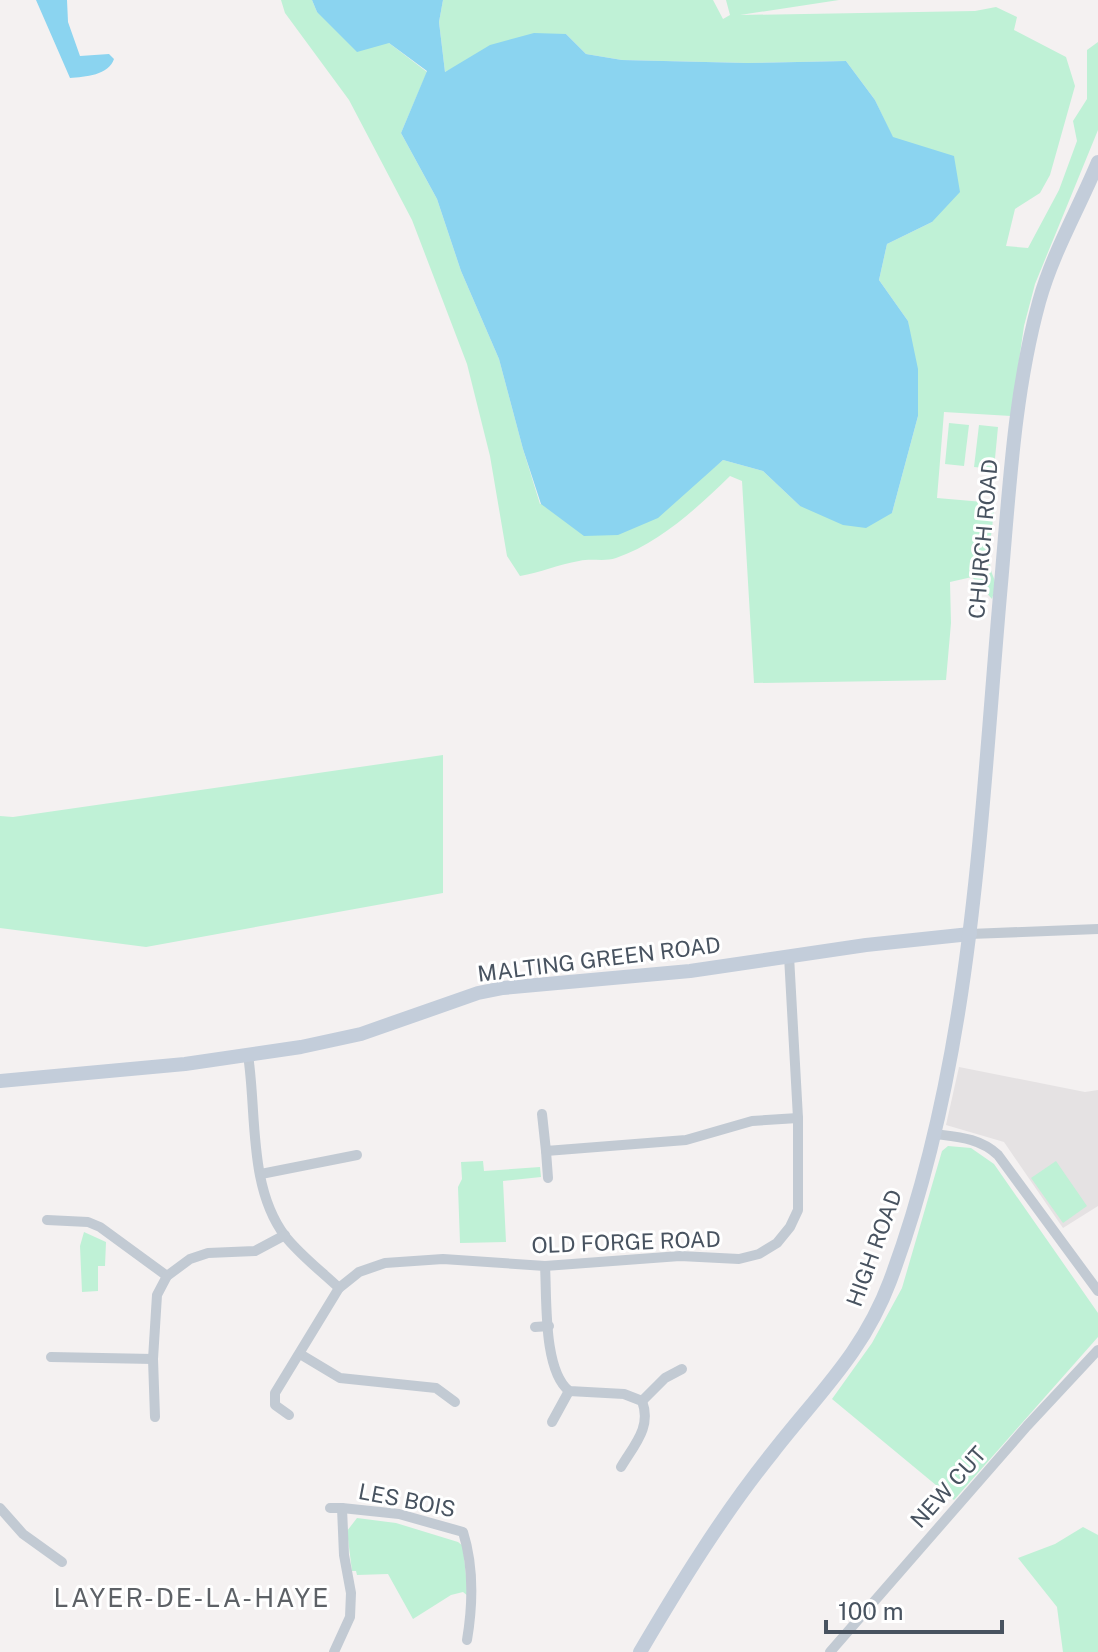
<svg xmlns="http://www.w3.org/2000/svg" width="1098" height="1652" font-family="'Public Sans',sans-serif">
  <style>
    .education { fill: #e5e2e3 }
    .green { fill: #bff1d6 }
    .water { fill: #8bd4f0 }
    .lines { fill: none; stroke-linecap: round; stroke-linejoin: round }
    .street { stroke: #c2cad3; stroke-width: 10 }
    .secondary { stroke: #c3cdda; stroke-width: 14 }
    .labels { text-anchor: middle; stroke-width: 6; stroke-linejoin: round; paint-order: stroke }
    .street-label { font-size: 22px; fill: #485360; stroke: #fff }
    .quarter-label { font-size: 26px; letter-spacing: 2px; fill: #5d6166; stroke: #fff }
  </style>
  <rect width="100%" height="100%" fill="#f4f1f1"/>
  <polygon class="education" points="959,1067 1085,1092 1098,1090 1098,1206 1063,1228 1004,1142 946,1125"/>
  <g class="green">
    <path d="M281,0H312L317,12L389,43L427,72L401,133L437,199L461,271L499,359L523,449L540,504L700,479L723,460L763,471L800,506L892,513L918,416L908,321L879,280L887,244L932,222L875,100L846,61L747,63L622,60L586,54L566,34L457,66L445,72L439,22L443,0H713L723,19L730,15L726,0H839L740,15L975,11L996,7L1017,17L1014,30L1066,57L1075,86L1050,175L1040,193L1015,209L1006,246L1028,248L1059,190L1077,141L1073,121L1087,99V50L1098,42V130L1035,284L1024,326L1011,416L944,412L937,498L995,503C993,523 989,543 990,562C990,579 1000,576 992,599L972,577L950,582L951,623L946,680L754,683L742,481L730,476C698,507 660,543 616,558C605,562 591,558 579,561C559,564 540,573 520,576L507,556L490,456L467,364L412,220L349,100L285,13Z"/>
    <polygon points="949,423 969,425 964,466 945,464"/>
    <polygon points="979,425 998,427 994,469 974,467"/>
    <polygon points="443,755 443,893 146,947 0,928 0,816 13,817"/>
    <polygon points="948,1146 971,1148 994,1164 1098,1313 1098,1337 954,1500 832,1399 872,1343 902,1288 942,1151"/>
    <polygon points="483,1161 484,1171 540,1167 541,1177 503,1181 506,1242 460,1243 458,1187 462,1179 461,1162"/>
    <polygon points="1056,1161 1087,1206 1063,1223 1031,1178"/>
    <polygon points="84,1232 106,1242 105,1266 98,1266 98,1291 82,1292 80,1246"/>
    <polygon points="357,1518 396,1523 458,1542 463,1546 468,1596 463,1592 451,1595 413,1619 388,1574 357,1575 356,1571 352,1571 347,1531"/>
    <polygon points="1083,1527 1098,1535 1098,1652 1063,1652 1057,1607 1018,1558 1055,1544"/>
  </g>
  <g class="water">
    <path d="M36,0H67L68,22L80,56L109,54L114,59C109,75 85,77 70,78Z"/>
    <polygon points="312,0 443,0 439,22 445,72 490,45 534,33 566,34 586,54 622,60 747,63 846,61 875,100 893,137 954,156 960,192 932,222 887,244 879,280 908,321 918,369 918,416 892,513 866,528 843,525 800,506 763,471 723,460 658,518 618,535 584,536 541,504 523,449 499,359 461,271 437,199 401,133 427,71 389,43 357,52 317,12"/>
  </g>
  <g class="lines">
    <g class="street">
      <polyline points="970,934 1098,929"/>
      <path d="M248,1055C257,1113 248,1187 285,1236C300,1255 321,1271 339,1288"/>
      <polyline points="542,1114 546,1151 686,1140 752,1121 798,1118"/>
      <path d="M935,1134C958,1137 980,1138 998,1155L1098,1291"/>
      <polyline points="546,1151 548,1178"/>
      <polyline points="261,1174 357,1155"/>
      <polyline points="47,1220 88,1222 100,1227 167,1276"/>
      <path d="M545,1266C547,1299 543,1370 569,1391L624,1394L642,1401C652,1427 634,1445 621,1467"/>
      <polyline points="535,1327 549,1326"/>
      <polyline points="300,1354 340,1378 436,1388 455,1402"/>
      <polyline points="51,1357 153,1359"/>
      <polyline points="642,1401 665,1378 682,1369"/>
      <polyline points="289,1415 275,1405 275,1393 339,1288 359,1272 385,1263 443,1259 545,1266 680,1256 739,1259 759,1254 777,1243 790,1227 798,1210 798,1118 789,956"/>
      <polyline points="155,1417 153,1359 157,1295 167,1276 190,1259 208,1253 255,1251 285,1235"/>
      <polyline points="552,1422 569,1391"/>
      <polyline points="0,1508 23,1534 62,1562"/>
      <polyline points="330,1508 342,1508 344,1555 351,1593 350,1617 334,1652"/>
      <path d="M342,1508L399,1514L463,1532C474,1567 473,1604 467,1640"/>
      <polyline points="830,1652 1027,1426 1098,1350"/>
    </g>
    <g class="secondary">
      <polyline points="0,1081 185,1064 301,1047 361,1034 478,993 503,988 690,971 866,945 970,934"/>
      <path d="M640,1652C680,1584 723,1514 773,1452C818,1394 863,1353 890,1281C972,1062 980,826 1000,595C1009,497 1013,397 1039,302C1052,254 1079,208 1098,162"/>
    </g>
  </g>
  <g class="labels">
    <g class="street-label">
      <text transform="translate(983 539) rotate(-85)" y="8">CHURCH ROAD</text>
      <text transform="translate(599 959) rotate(-7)" y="8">MALTING GREEN ROAD</text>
      <text transform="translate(626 1242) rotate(-2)" y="8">OLD FORGE ROAD</text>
      <text transform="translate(874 1248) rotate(-70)" y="8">HIGH ROAD</text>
      <text transform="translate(948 1487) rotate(-48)" y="8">NEW CUT</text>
      <text transform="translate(407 1500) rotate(11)" y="8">LES BOIS</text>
    </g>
    <g class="quarter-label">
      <text x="192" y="1607">LAYER-DE-LA-HAYE</text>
    </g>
  </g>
  <path d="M826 1620v12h176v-12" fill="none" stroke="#485360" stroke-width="4"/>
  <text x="838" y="1620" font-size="24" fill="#485360" stroke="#ffffff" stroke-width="6" paint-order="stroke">100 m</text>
</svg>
